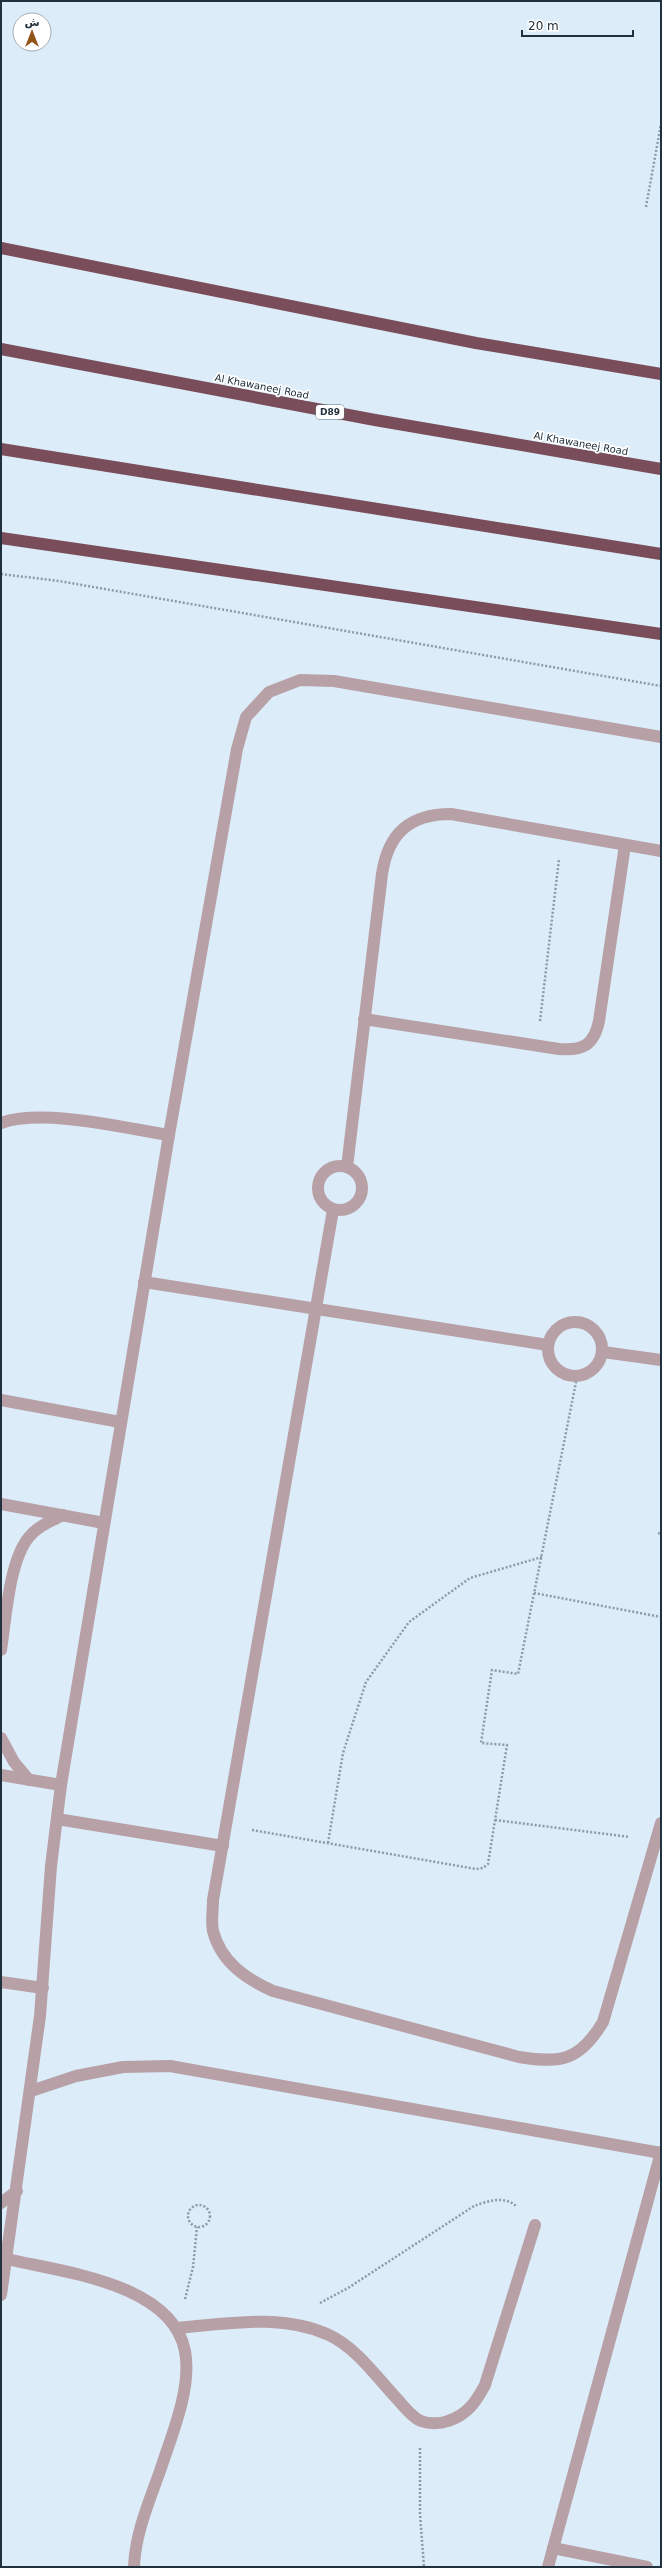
<svg xmlns="http://www.w3.org/2000/svg" width="662" height="2568" font-family="'DejaVu Sans','Noto Naskh Arabic',sans-serif">
  <style>
    .lines { fill: none; stroke-linecap: round; stroke-linejoin: round }
    .path { stroke: #8b9ba8; stroke-width: 2.5; stroke-dasharray: 2 2; stroke-linecap: butt }
    .minor { stroke: #b7a0a6; stroke-width: 12 }
    .highway { stroke: #794e5a; stroke-width: 12 }
    .labels { text-anchor: middle; stroke-width: 3.5; stroke-linejoin: round; paint-order: stroke }
    .shield { fill: #fff; stroke: #636e76; stroke-width: 1 }
    .shield-label { font-size: 9px; font-weight: bold; fill: #20303c }
    .street-label { font-size: 10px; fill: #20303c; stroke: #fff }
  </style>
  <rect width="100%" height="100%" fill="#dcecf9"/>
  <g class="lines">
    <g class="path">
      <polyline points="646,207 661,124"/>
      <polyline points="1,574 59,581 661,686"/>
      <polyline points="540,1021 559,859"/>
      <polyline points="658,1533 661,1534"/>
      <polyline points="534,1593 661,1617"/>
      <polyline points="495,1820 629,1837"/>
      <polyline points="252,1830 476,1869 483,1868 488,1864 507,1745 481,1743 492,1670 518,1674 577,1377"/>
      <polyline points="328,1843 343,1753 366,1682 409,1622 470,1578 542,1557"/>
      <circle cx="199" cy="2216" r="11"/>
      <polyline points="185,2299 193,2267 197,2227"/>
      <path d="M320,2303L348,2288L474,2206C487,2201 506,2195 517,2207"/>
      <polyline points="420,2448 420,2514 424,2567"/>
    </g>
    <g class="minor">
      <path d="M364,1019L559,1049C583,1051 594,1045 599,1021L625,845"/>
      <path d="M1,1123C43,1108 123,1128 169,1135"/>
      <circle cx="340" cy="1188" r="22"/>
      <path d="M347,1167L382,874C388,834 409,814 451,814L661,851"/>
      <path d="M333,1210L213,1900C213,1910 211,1922 213,1931C221,1962 246,1979 273,1991L519,2057C562,2064 580,2060 603,2022L661,1823"/>
      <polyline points="144,1282 548,1345"/>
      <circle cx="575" cy="1349" r="27"/>
      <polyline points="603,1352 661,1360"/>
      <polyline points="1,1400 120,1422"/>
      <polyline points="1,1504 104,1523"/>
      <path d="M1,1650C6,1618 9,1561 29,1537C38,1526 51,1521 63,1515"/>
      <polyline points="1,1738 14,1762 29,1780"/>
      <polyline points="1,1775 61,1785"/>
      <polyline points="57,1819 223,1846"/>
      <polyline points="1,1982 43,1988"/>
      <polyline points="31,2091 76,2076 123,2067 170,2066 661,2153"/>
      <polyline points="1,2203 17,2191"/>
      <path d="M7,2259C62,2272 172,2283 185,2351C192,2388 172,2434 161,2468C150,2500 135,2533 134,2567"/>
      <polyline points="1,2295 40,2016 51,1866 61,1785 169,1135 237,749 246,717 269,692 300,680 334,681 661,737"/>
      <path d="M177,2328C227,2324 281,2313 329,2335C357,2348 378,2379 399,2401C405,2408 413,2418 421,2421C429,2424 440,2424 448,2421C467,2415 476,2402 485,2385L535,2225"/>
      <polyline points="553,2548 647,2567"/>
      <polyline points="548,2567 661,2152"/>
    </g>
    <g class="highway">
      <polyline points="1,248 476,343 661,374"/>
      <polyline points="1,349 375,420 661,469"/>
      <polyline points="1,449 661,554"/>
      <polyline points="1,538 661,634"/>
    </g>
  </g>
  <g class="labels">
    <rect class="shield" x="316" y="405" width="28" height="14" rx="3"/>
    <g class="shield-label">
      <text x="330" y="415">D89</text>
    </g>
    <g class="street-label">
      <text transform="translate(262 386) rotate(11)" y="4">Al Khawaneej Road</text>
      <text transform="translate(581 443) rotate(10)" y="4">Al Khawaneej Road</text>
    </g>
  </g>
  <rect width="662" height="2568" fill="none" stroke="#20303c" stroke-width="4"/>
  <g transform="translate(32 32)"><circle r="19" fill="#ffffff" stroke="#a6acb1"/>
  <path d="M0-3L7 15L0 10L-7 15Z" fill="#925517"/>
  <text y="-6" font-size="11" font-weight="bold" text-anchor="middle" fill="#20303c">ش</text>
  </g>
  <path d="M522 30v6h111v-6" fill="none" stroke="#20303c" stroke-width="2"/>
  <text x="528" y="30" font-size="12" fill="#20303c" stroke="#ffffff" stroke-width="3" paint-order="stroke">20 m</text>
</svg>
